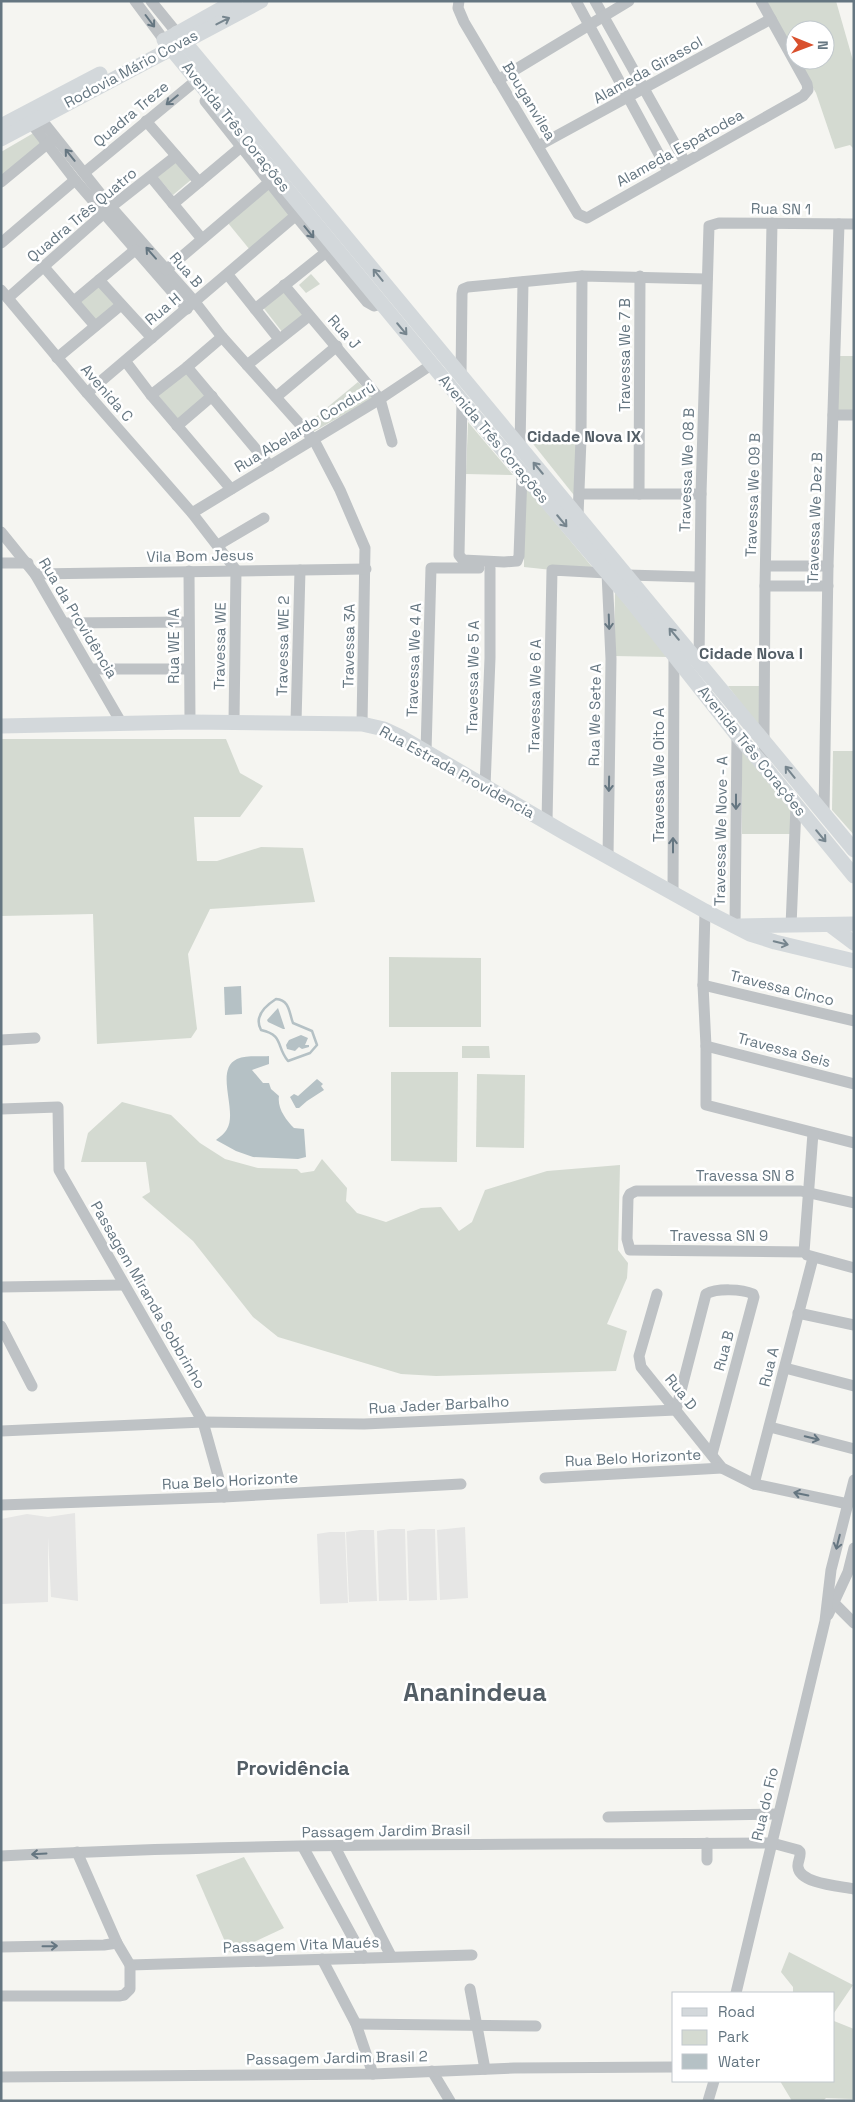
<svg xmlns="http://www.w3.org/2000/svg" width="855" height="2102" font-family="'Space Grotesk',sans-serif">
  <style>
    .built { fill: #e6e6e5 }
    .green { fill: #d4dad1 }
    .water { fill: #b5c1c5 }
    .lines { fill: none; stroke-linecap: round; stroke-linejoin: round }
    .stream { stroke: #b5c1c5; stroke-width: 2.5 }
    .minor { stroke: #bec2c5; stroke-width: 11 }
    .major { stroke: #d3d8db; stroke-width: 15 }
    .oneway { stroke: #657681 }
    .oneway2 { stroke: #76858e }
    .labels { text-anchor: middle; stroke-width: 5; stroke-linejoin: round; paint-order: stroke }
    .street-label { font-size: 15px; fill: #657681; stroke: #fff }
    .neighbourhood-label { font-size: 16px; font-weight: bold; fill: #535e66; stroke: #fff }
    .district-label { font-size: 20px; font-weight: bold; fill: #535e66; stroke: #fff }
    .town-label { font-size: 25px; font-weight: bold; fill: #535e66; stroke: #fff }
  </style>
  <rect width="100%" height="100%" fill="#f5f5f1"/>
  <g class="built">
    <polygon points="75,1513 78,1601 51,1597 48,1537 48,1602 1,1604 1,1519 27,1514 48,1517"/>
    <polygon points="465,1527 468,1598 440,1600 437,1530"/>
    <polygon points="390,1529 405,1529 407,1600 379,1601 377,1531"/>
    <polygon points="420,1529 435,1529 437,1600 409,1601 407,1531"/>
    <polygon points="360,1530 374,1530 377,1601 349,1602 346,1532"/>
    <polygon points="330,1532 345,1532 348,1603 320,1604 317,1534"/>
  </g>
  <g class="green">
    <polygon points="764,1 836,1 854,64 854,149 850,145 835,149 816,93 797,60 825,60 825,30 795,30 795,56"/>
    <polygon points="37,131 48,143 1,182 1,152"/>
    <polygon points="176,159 192,179 173,195 157,176"/>
    <polygon points="268,188 291,215 250,250 228,223"/>
    <polygon points="311,274 320,284 306,293 299,285"/>
    <polygon points="101,276 123,302 97,325 74,299"/>
    <polygon points="287,285 309,312 283,333 262,306"/>
    <polygon points="837,356 854,356 854,411 836,410"/>
    <polygon points="187,371 209,397 180,422 158,395"/>
    <polygon points="358,382 373,398 313,432 306,425"/>
    <polygon points="468,422 513,475 466,474"/>
    <polygon points="526,435 579,436 577,499"/>
    <polygon points="524,485 593,568 552,570 524,567"/>
    <polygon points="615,592 668,657 614,656"/>
    <polygon points="728,686 761,686 761,723 758,726"/>
    <polygon points="1,739 226,739 240,773 263,786 240,817 194,817 197,861 217,861 261,847 303,848 315,902 210,909 188,954 197,1029 191,1038 97,1044 93,914 1,916"/>
    <polygon points="742,747 792,804 792,834 742,834"/>
    <polygon points="833,751 854,751 854,835 832,810"/>
    <polygon points="389,957 481,958 481,1027 389,1027"/>
    <polygon points="462,1046 489,1046 490,1058 462,1058"/>
    <polygon points="391,1072 458,1072 457,1162 391,1161"/>
    <polygon points="477,1074 525,1075 524,1148 476,1147"/>
    <polygon points="122,1102 171,1115 200,1143 225,1159 258,1168 297,1169 301,1173 314,1171 322,1159 347,1188 346,1201 357,1213 386,1222 421,1208 441,1207 459,1231 472,1222 485,1190 547,1171 620,1165 618,1250 628,1263 627,1278 607,1324 627,1331 616,1371 436,1376 401,1374 278,1337 253,1317 193,1241 142,1197 150,1192 146,1162 81,1162 88,1133"/>
    <polygon points="244,1857 284,1928 230,1953 196,1875"/>
    <polygon points="789,1952 853,1985 834,2013 834,1993 793,1993 793,1987 781,1972"/>
    <polygon points="834,2021 854,2029 854,2099 826,2098 823,2101 792,2101 780,2081 834,2081"/>
  </g>
  <g class="water">
    <polygon points="241,986 242,1014 225,1015 224,987"/>
    <polygon points="278,1008 285,1029 283,1029 268,1022 267,1020"/>
    <polygon points="301,1035 308,1038 305,1045 309,1045 309,1047 302,1049 299,1047 295,1051 287,1049 286,1045 289,1040"/>
    <path d="M269,1056V1064L252,1070L263,1083H269L271,1089L279,1096C277,1108 286,1120 294,1128L304,1129L306,1157L298,1159L253,1157L236,1151L216,1140C220,1137 225,1133 227,1129C238,1111 214,1070 237,1059C246,1055 260,1057 269,1056Z"/>
    <polygon points="317,1079 323,1084 321,1086 324,1090 307,1101 299,1108 296,1108 290,1097 294,1094 298,1096"/>
  </g>
  <g class="lines">
    <path class="stream" d="M276,999C290,1000 289,1013 293,1023L312,1031L317,1045L310,1053L288,1061C276,1047 284,1035 261,1030C254,1017 265,1006 276,999Z"/>
    <g class="minor">
      <polyline points="135,1 164,40"/>
      <polyline points="151,1 177,33"/>
      <polyline points="459,1 458,8 464,22 578,214 587,218 803,96 808,90 807,84 761,1"/>
      <polyline points="576,1 668,171"/>
      <polyline points="595,1 685,162"/>
      <polyline points="498,80 629,1"/>
      <polyline points="205,101 296,216 367,302 374,306 381,304"/>
      <polyline points="40,118 111,207 195,302 222,337 314,440 340,490 365,548 362,724"/>
      <polyline points="146,121 199,182"/>
      <polyline points="31,123 75,180 187,309"/>
      <polyline points="538,146 771,19"/>
      <polyline points="84,173 198,79"/>
      <polyline points="151,177 202,239"/>
      <polyline points="1,182 52,140"/>
      <polyline points="173,204 247,142"/>
      <polyline points="1,243 75,180"/>
      <polyline points="44,267 95,326"/>
      <polyline points="166,270 273,179"/>
      <polyline points="228,275 279,339"/>
      <polyline points="99,280 152,338"/>
      <polyline points="284,285 380,399 392,442"/>
      <polyline points="1,290 87,393 192,513 236,570"/>
      <polyline points="8,298 111,207 176,156"/>
      <polyline points="74,301 135,250"/>
      <polyline points="255,309 330,249"/>
      <polyline points="57,358 121,305"/>
      <polyline points="126,362 151,395 231,489"/>
      <polyline points="247,365 309,316"/>
      <polyline points="187,367 270,466"/>
      <polyline points="461,376 462,294 463,289 468,287 582,276 707,279"/>
      <polyline points="87,393 301,211"/>
      <polyline points="151,395 187,367 222,337"/>
      <polyline points="276,397 337,346"/>
      <polyline points="462,401 459,555 463,560 504,562 517,561 519,556 522,474"/>
      <polyline points="833,415 854,415"/>
      <polyline points="177,426 212,396"/>
      <polyline points="520,447 523,282"/>
      <polyline points="580,494 701,494"/>
      <polyline points="639,494 640,276"/>
      <polyline points="192,513 380,399 431,365"/>
      <polyline points="578,516 581,439 582,276"/>
      <polyline points="1,532 35,574 122,724"/>
      <polyline points="218,545 264,518"/>
      <polyline points="1,563 28,563"/>
      <polyline points="766,566 828,566"/>
      <polyline points="189,571 190,722"/>
      <polyline points="35,574 366,569"/>
      <polyline points="627,575 699,577"/>
      <polyline points="765,586 828,586"/>
      <polyline points="64,623 188,622"/>
      <polyline points="699,662 701,494 709,226 719,223 854,224"/>
      <polyline points="92,669 189,669"/>
      <polyline points="234,721 236,570"/>
      <polyline points="296,722 300,570"/>
      <polyline points="426,752 431,568 479,568"/>
      <polyline points="765,767 764,736 765,586 772,223"/>
      <polyline points="485,787 490,658 490,568"/>
      <polyline points="824,813 828,566 839,224"/>
      <polyline points="547,822 552,570 607,573 611,659 608,857"/>
      <polyline points="673,894 674,660 677,657"/>
      <polyline points="705,911 703,985 706,1046 706,1105 854,1143"/>
      <polyline points="735,926 737,735"/>
      <polyline points="791,926 796,806"/>
      <polyline points="703,985 854,1021"/>
      <polyline points="1,1040 35,1038"/>
      <polyline points="706,1046 854,1084"/>
      <polyline points="1,1109 58,1107 59,1170 203,1422 224,1497"/>
      <polyline points="804,1252 630,1250 627,1239 628,1198 630,1194 636,1191 801,1191 854,1203"/>
      <polyline points="804,1252 813,1133"/>
      <polyline points="807,1255 854,1268"/>
      <polyline points="1,1287 124,1285"/>
      <polyline points="657,1294 639,1356 641,1367 722,1468 754,1484 848,1504"/>
      <polyline points="798,1313 854,1325"/>
      <polyline points="1,1326 32,1386"/>
      <polyline points="785,1368 854,1386"/>
      <polyline points="770,1427 854,1449"/>
      <path d="M1,1431L203,1422L364,1424L676,1410L706,1294C717,1288 742,1289 753,1294L754,1297L712,1454"/>
      <polyline points="545,1478 722,1468"/>
      <polyline points="754,1484 813,1258"/>
      <polyline points="1,1505 224,1497 461,1484"/>
      <polyline points="830,1599 854,1623"/>
      <polyline points="828,1615 848,1572 854,1548"/>
      <polyline points="608,1817 778,1814"/>
      <polyline points="707,1843 707,1860"/>
      <polyline points="303,1847 364,1958"/>
      <polyline points="335,1847 391,1956"/>
      <path d="M1,1856C258,1842 515,1845 772,1843L798,1850L800,1852C801,1858 797,1862 798,1867C800,1884 840,1886 854,1889"/>
      <polyline points="1,1947 104,1945 117,1943"/>
      <polyline points="322,1959 356,2024 373,2074"/>
      <polyline points="130,1965 472,1955"/>
      <polyline points="470,1989 485,2069"/>
      <polyline points="736,1993 825,1621 831,1570 854,1480"/>
      <polyline points="1,1996 119,1996 124,1995 130,1989 130,1965 117,1943 77,1852"/>
      <polyline points="356,2024 536,2026"/>
      <polyline points="432,2071 450,2101"/>
      <polyline points="1,2077 373,2074 514,2068 674,2067"/>
      <polyline points="708,2101 714,2081"/>
    </g>
    <g class="major">
      <polyline points="177,33 854,850"/>
      <polyline points="169,38 235,1"/>
      <polyline points="164,40 491,436 633,603 737,735 765,767 854,876"/>
      <polyline points="1,126 100,74"/>
      <polyline points="1,139 261,1"/>
      <polyline points="1,726 190,722 362,724 384,729 399,736 565,833 705,911 750,934 775,942 854,961"/>
      <polyline points="830,925 854,943"/>
      <polyline points="739,926 854,924"/>
    </g>
  </g>
  <defs><path id="oneway-shaft" d="M-6 0H5M1.5-3L5.5 0L1.5 3" fill="none" stroke-width="1.6" stroke-linecap="round" stroke-linejoin="round" transform="scale(1.25)"/></defs>
  <g class="oneway">
    <use href="#oneway-shaft" transform="translate(150 21) rotate(53)"/>
    <use href="#oneway-shaft" transform="translate(172 100) rotate(141)"/>
    <use href="#oneway-shaft" transform="translate(70 155) rotate(-129)"/>
    <use href="#oneway-shaft" transform="translate(309 232) rotate(51)"/>
    <use href="#oneway-shaft" transform="translate(151 253) rotate(-131)"/>
    <use href="#oneway-shaft" transform="translate(609 622) rotate(88)"/>
    <use href="#oneway-shaft" transform="translate(609 784) rotate(91)"/>
    <use href="#oneway-shaft" transform="translate(736 802) rotate(90)"/>
    <use href="#oneway-shaft" transform="translate(673 845) rotate(-90)"/>
    <use href="#oneway-shaft" transform="translate(812 1438) rotate(14)"/>
    <use href="#oneway-shaft" transform="translate(801 1494) rotate(-168)"/>
    <use href="#oneway-shaft" transform="translate(838 1542) rotate(104)"/>
    <use href="#oneway-shaft" transform="translate(39 1854) rotate(177)"/>
    <use href="#oneway-shaft" transform="translate(50 1946) rotate(-1)"/>
  </g>
  <g class="oneway2">
    <use href="#oneway-shaft" transform="translate(223 21) rotate(-27)"/>
    <use href="#oneway-shaft" transform="translate(378 275) rotate(-129)"/>
    <use href="#oneway-shaft" transform="translate(402 329) rotate(50)"/>
    <use href="#oneway-shaft" transform="translate(538 468) rotate(-130)"/>
    <use href="#oneway-shaft" transform="translate(562 521) rotate(50)"/>
    <use href="#oneway-shaft" transform="translate(674 634) rotate(-130)"/>
    <use href="#oneway-shaft" transform="translate(790 772) rotate(-129)"/>
    <use href="#oneway-shaft" transform="translate(821 836) rotate(50)"/>
    <use href="#oneway-shaft" transform="translate(781 943) rotate(14)"/>
  </g>
  <g class="labels">
    <g class="street-label">
      <text transform="translate(131 69) rotate(-28)" y="5">Rodovia Mário Covas</text>
      <text transform="translate(648 70) rotate(-29)" y="5">Alameda Girassol</text>
      <text transform="translate(529 101) rotate(59)" y="5">Bouganvilea</text>
      <text transform="translate(131 114) rotate(-40)" y="5">Quadra Treze</text>
      <text transform="translate(236 127) rotate(51)" y="5">Avenida Três Corações</text>
      <text transform="translate(680 148) rotate(-29)" y="5">Alameda Espatodea</text>
      <text transform="translate(781 209) rotate(1)" y="5">Rua SN 1</text>
      <text transform="translate(82 215) rotate(-40)" y="5">Quadra Três Quatro</text>
      <text transform="translate(186 270) rotate(49)" y="5">Rua B</text>
      <text transform="translate(163 309) rotate(-40)" y="5">Rua H</text>
      <text transform="translate(344 332) rotate(48)" y="5">Rua J</text>
      <text transform="translate(625 355) rotate(-90)" y="5">Travessa We 7 B</text>
      <text transform="translate(107 393) rotate(49)" y="5">Avenida C</text>
      <text transform="translate(305 427) rotate(-31)" y="5">Rua Abelardo Condurú</text>
      <text transform="translate(494 439) rotate(50)" y="5">Avenida Três Corações</text>
      <text transform="translate(687 470) rotate(-88)" y="5">Travessa We 08 B</text>
      <text transform="translate(753 495) rotate(-88)" y="5">Travessa We 09 B</text>
      <text transform="translate(815 518) rotate(-88)" y="5">Travessa We Dez B</text>
      <text transform="translate(200 556) rotate(-1)" y="5">Vila Bom Jesus</text>
      <text transform="translate(78 618) rotate(59)" y="5">Rua da Providência</text>
      <text transform="translate(174 646) rotate(-90)" y="5">Rua WE 1 A</text>
      <text transform="translate(220 646) rotate(-89)" y="5">Travessa WE</text>
      <text transform="translate(283 646) rotate(-89)" y="5">Travessa WE 2</text>
      <text transform="translate(349 646) rotate(-89)" y="5">Travessa 3A</text>
      <text transform="translate(414 660) rotate(-88)" y="5">Travessa We 4 A</text>
      <text transform="translate(473 677) rotate(-89)" y="5">Travessa We 5 A</text>
      <text transform="translate(535 696) rotate(-89)" y="5">Travessa We 6 A</text>
      <text transform="translate(595 715) rotate(-89)" y="5">Rua We Sete A</text>
      <text transform="translate(752 751) rotate(51)" y="5">Avenida Três Corações</text>
      <text transform="translate(457 772) rotate(29)" y="5">Rua Estrada Providencia</text>
      <text transform="translate(659 775) rotate(-90)" y="5">Travessa We Oito A</text>
      <text transform="translate(721 831) rotate(-89)" y="5">Travessa We Nove - A</text>
      <text transform="translate(782 988) rotate(14)" y="5">Travessa Cinco</text>
      <text transform="translate(784 1050) rotate(15)" y="5">Travessa Seis</text>
      <text x="745" y="1181">Travessa SN 8</text>
      <text x="719" y="1241">Travessa SN 9</text>
      <text transform="translate(148 1295) rotate(60)" y="5">Passagem Miranda Sobbrinho</text>
      <text transform="translate(724 1351) rotate(-75)" y="5">Rua B</text>
      <text transform="translate(769 1367) rotate(-76)" y="5">Rua A</text>
      <text transform="translate(681 1392) rotate(51)" y="5">Rua D</text>
      <text transform="translate(439 1405) rotate(-3)" y="5">Rua Jader Barbalho</text>
      <text transform="translate(633 1458) rotate(-3)" y="5">Rua Belo Horizonte</text>
      <text transform="translate(230 1481) rotate(-3)" y="5">Rua Belo Horizonte</text>
      <text transform="translate(765 1804) rotate(-77)" y="5">Rua do Fio</text>
      <text transform="translate(386 1831) rotate(-1)" y="5">Passagem Jardim Brasil</text>
      <text transform="translate(301 1945) rotate(-2)" y="5">Passagem Vita Maués</text>
      <text transform="translate(337 2058) rotate(-1)" y="5">Passagem Jardim Brasil 2</text>
    </g>
    <g class="neighbourhood-label">
      <text x="584" y="442">Cidade Nova IX</text>
      <text x="751" y="659">Cidade Nova I</text>
    </g>
    <g class="district-label">
      <text x="293" y="1775">Providência</text>
    </g>
    <g class="town-label">
      <text x="475" y="1701">Ananindeua</text>
    </g>
  </g>
  <rect width="855" height="2102" fill="none" stroke="#657681" stroke-width="5"/>
  <rect x="672" y="1992" width="162" height="90" fill="#ffffff" stroke="#c1c8cd"/>
  <rect x="682" y="2008" width="25" height="8" fill="#d3d8db" stroke="#c1c8cd"/>
  <text x="718" y="2017" font-size="15" fill="#657681">Road</text>
  <rect x="682" y="2030" width="25" height="15" fill="#d4dad1" stroke="#c1c8cd"/>
  <text x="718" y="2042" font-size="15" fill="#657681">Park</text>
  <rect x="682" y="2054" width="25" height="15" fill="#b5c1c5" stroke="#c1c8cd"/>
  <text x="718" y="2067" font-size="15" fill="#657681">Water</text>
  <g transform="translate(810 45) rotate(91)"><circle r="24" fill="#ffffff" stroke="#c1c8cd"/>
  <path d="M0-4L9 19L0 12L-9 19Z" fill="#d9502d"/>
  <text y="-8" font-size="14" font-weight="bold" text-anchor="middle" fill="#657681">N</text>
  </g>
</svg>
